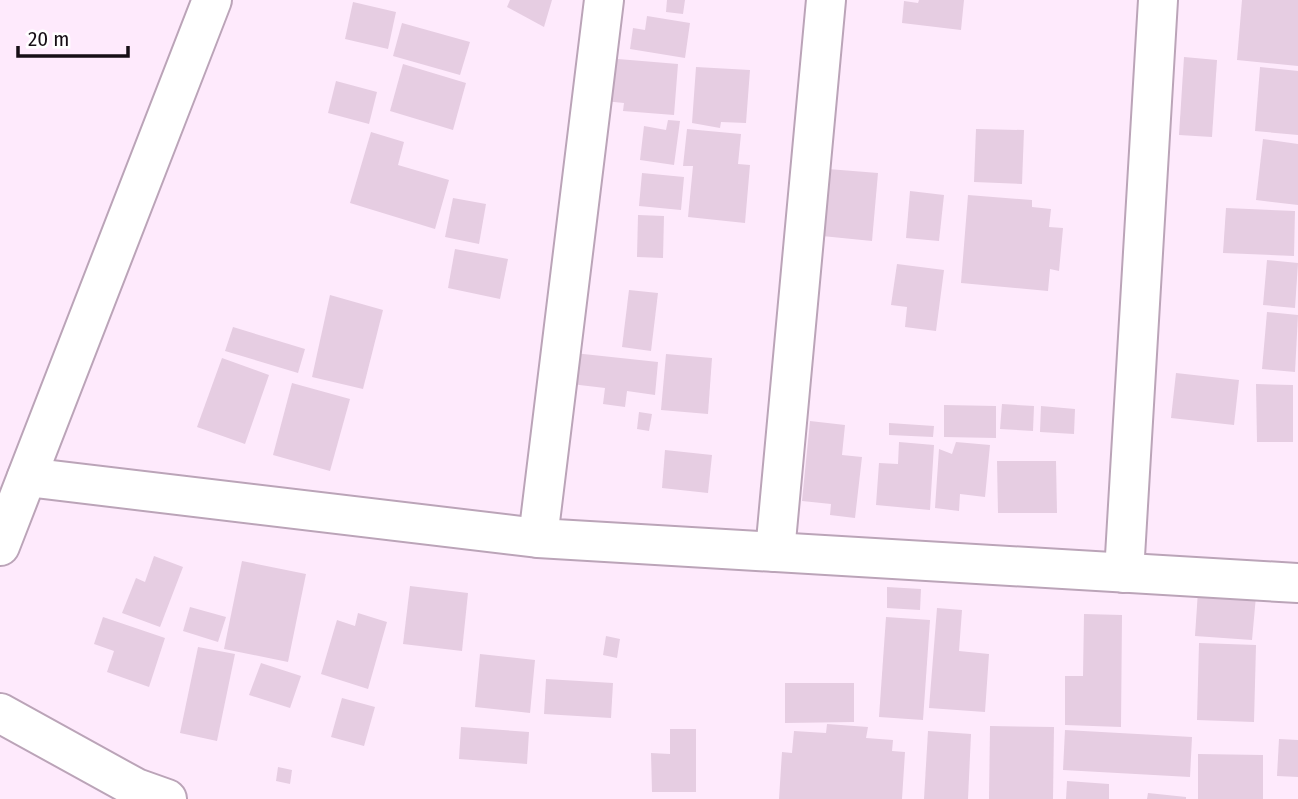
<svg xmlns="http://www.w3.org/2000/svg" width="1298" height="799" font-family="'Fira Sans Condensed',sans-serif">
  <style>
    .building { fill: #e6cde2 }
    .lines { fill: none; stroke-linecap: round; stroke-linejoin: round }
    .minor-casing { stroke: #bba4b8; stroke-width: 42 }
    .minor { stroke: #fff; stroke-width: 38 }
  </style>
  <rect width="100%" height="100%" fill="#feeafc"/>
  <g class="building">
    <polygon points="510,0 552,0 544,27 507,7"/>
    <polygon points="667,0 685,0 683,14 666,12"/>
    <polygon points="919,0 964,0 961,30 902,23 904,1 918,3"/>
    <polygon points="1242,0 1298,0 1298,66 1237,60"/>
    <polygon points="353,2 396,12 388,49 345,39"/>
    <polygon points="647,16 690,23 685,58 630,49 633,28 645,30"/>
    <polygon points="402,23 470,42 460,75 393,56"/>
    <polygon points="1184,57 1217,60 1212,137 1179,135"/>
    <polygon points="606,58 678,64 674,115 623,111 624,103 604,101"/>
    <polygon points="403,64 466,83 453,130 390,111"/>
    <polygon points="696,67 750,70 746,123 721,122 720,128 692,123"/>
    <polygon points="1260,67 1298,71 1298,135 1255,131"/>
    <polygon points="336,81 377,92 369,124 328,113"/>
    <polygon points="668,120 680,121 674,165 640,160 644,126 666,130"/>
    <polygon points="687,129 741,134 738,164 750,165 745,223 688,217 693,166 683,166"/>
    <polygon points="976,129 1024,130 1022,184 974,182"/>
    <polygon points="371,132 404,142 398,165 449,180 435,229 350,203"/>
    <polygon points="1263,139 1298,144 1298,205 1256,200"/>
    <polygon points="828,169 878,173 872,241 822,236"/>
    <polygon points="642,173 684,177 681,210 639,206"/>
    <polygon points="910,191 944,195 939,241 906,238"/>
    <polygon points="968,195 1032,200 1032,207 1051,209 1049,227 1063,228 1059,271 1050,269 1048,291 961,283"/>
    <polygon points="453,198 486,204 479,244 445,237"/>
    <polygon points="1226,208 1295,211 1294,256 1223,253"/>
    <polygon points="638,215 664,216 663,258 637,257"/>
    <polygon points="455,249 508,259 500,299 448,288"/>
    <polygon points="1267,260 1298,263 1295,308 1263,305"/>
    <polygon points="897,264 944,270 936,331 905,327 907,307 891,305"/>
    <polygon points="629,290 658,293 651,351 622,347"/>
    <polygon points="330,295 383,310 363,389 312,377"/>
    <polygon points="1267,312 1298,315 1295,372 1262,369"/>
    <polygon points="233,327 305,349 298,373 225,351"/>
    <polygon points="574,353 658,362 655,395 627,391 625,407 603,404 605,388 571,384"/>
    <polygon points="666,354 712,358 708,414 661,410"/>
    <polygon points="222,358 269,375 245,444 197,427"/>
    <polygon points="1176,373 1239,380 1234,425 1171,418"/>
    <polygon points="292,383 350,399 330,471 273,455"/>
    <polygon points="1256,384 1293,385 1293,442 1257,442"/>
    <polygon points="1002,404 1034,406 1033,431 1000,429"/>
    <polygon points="944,405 996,406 996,438 944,437"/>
    <polygon points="1041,406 1075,409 1074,434 1040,432"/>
    <polygon points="639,412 652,414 649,431 637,429"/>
    <polygon points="810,421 845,425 842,455 862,457 855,518 830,515 831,504 802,501"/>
    <polygon points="889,423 934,426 933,437 889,435"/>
    <polygon points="899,442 934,445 930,510 876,505 879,463 898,464"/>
    <polygon points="956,442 990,445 985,497 960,494 959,511 935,508 939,449 952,454"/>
    <polygon points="665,450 712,455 708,493 662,488"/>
    <polygon points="997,461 1056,461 1057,513 998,513"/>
    <polygon points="154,556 183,567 160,627 122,613 136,578 145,582"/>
    <polygon points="242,561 306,574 288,662 224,649"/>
    <polygon points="410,586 468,593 462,651 403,644"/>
    <polygon points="887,587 921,589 920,610 887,608"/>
    <polygon points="1198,591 1256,596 1252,640 1195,636"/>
    <polygon points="190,607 226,617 218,642 183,631"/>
    <polygon points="937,608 962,610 959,651 989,654 985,712 929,708"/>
    <polygon points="358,613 387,622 368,689 321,674 337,620 355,626"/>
    <polygon points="1084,614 1122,615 1121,727 1065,725 1065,676 1083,676"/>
    <polygon points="103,617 165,638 149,687 107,672 114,651 94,644"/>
    <polygon points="886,617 930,620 923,720 879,717"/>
    <polygon points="606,636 620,639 617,658 603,655"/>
    <polygon points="1199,643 1256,645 1254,722 1197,720"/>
    <polygon points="198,647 235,654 217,741 180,733"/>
    <polygon points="480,654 535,660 530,713 475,707"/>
    <polygon points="261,663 301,676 290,708 249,695"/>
    <polygon points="546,679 613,683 611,718 544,714"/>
    <polygon points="785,683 854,683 854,722 785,723"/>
    <polygon points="342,698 375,707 364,746 331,737"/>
    <polygon points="827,724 868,727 866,738 893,740 892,751 905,752 902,799 779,799 782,752 792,753 794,731 826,733"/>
    <polygon points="990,726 1054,727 1053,799 989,799"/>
    <polygon points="461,727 529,732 527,764 459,759"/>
    <polygon points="670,729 696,729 696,792 652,792 651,753 670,754"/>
    <polygon points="1065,730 1192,737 1190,777 1063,770"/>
    <polygon points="928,731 971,734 968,799 924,799"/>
    <polygon points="1279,739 1298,740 1298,777 1277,776"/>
    <polygon points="1198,754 1263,755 1263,799 1198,799"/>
    <polygon points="278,767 292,770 290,784 276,781"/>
    <polygon points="1067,781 1109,784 1109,799 1066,799"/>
    <polygon points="1148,793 1186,797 1186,799 1147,799"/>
  </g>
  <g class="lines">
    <g class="minor-casing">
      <g id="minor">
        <polyline points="604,0 538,538 1298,583"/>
        <polyline points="27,477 538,538"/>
        <polyline points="0,546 212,0"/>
        <polyline points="775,552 826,0"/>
        <polyline points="1124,573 1158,0"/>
        <polyline points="0,713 136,788 167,799"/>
      </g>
    </g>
    <use href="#minor" class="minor"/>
  </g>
  <path d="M18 46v10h110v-10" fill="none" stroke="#160e15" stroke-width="3.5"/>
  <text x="28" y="46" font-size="21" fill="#160e15" stroke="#ffffff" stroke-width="5" paint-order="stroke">20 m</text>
</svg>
